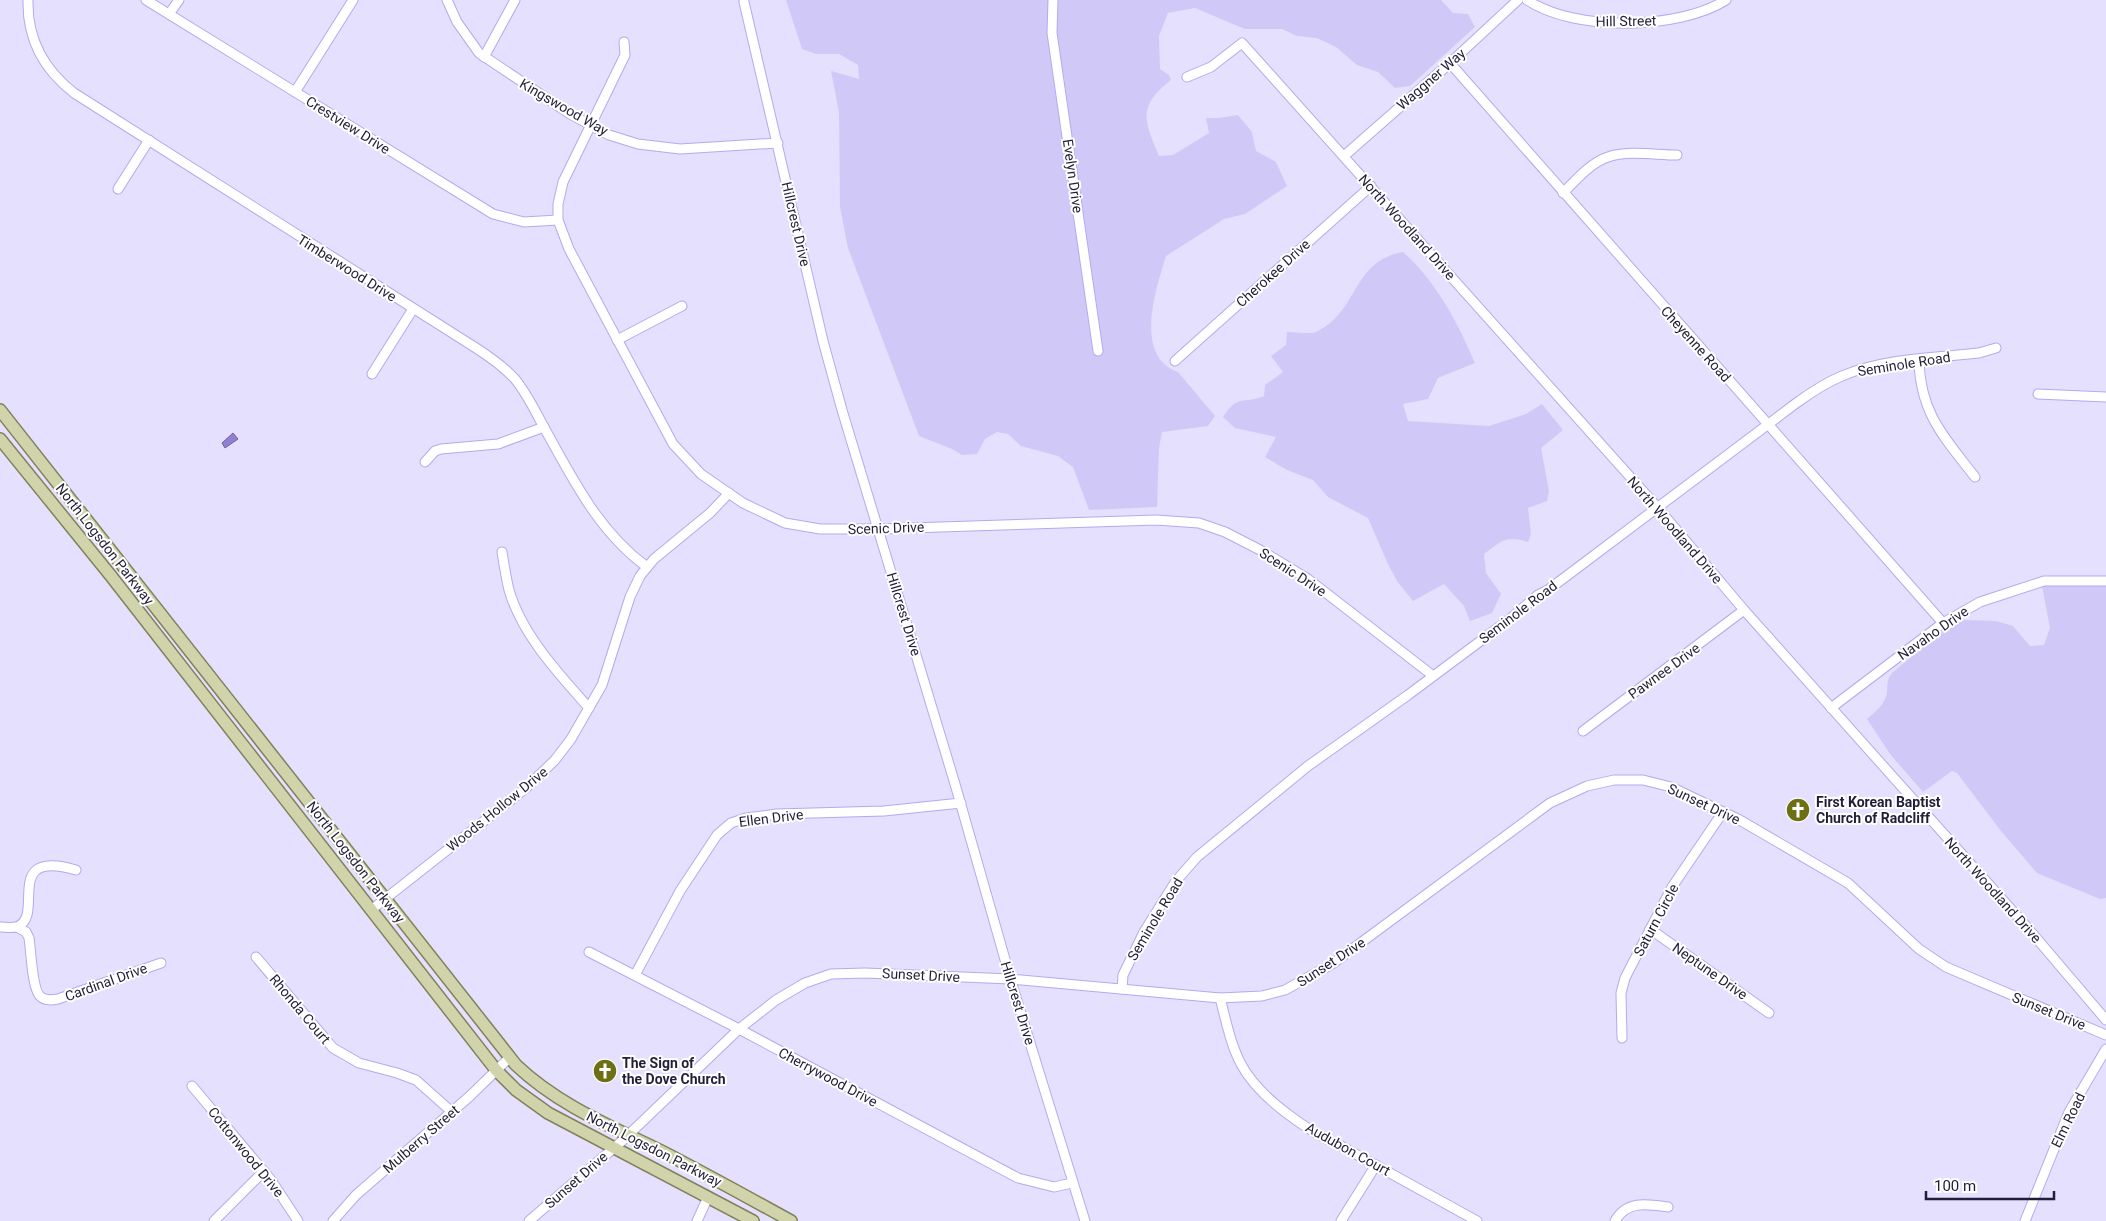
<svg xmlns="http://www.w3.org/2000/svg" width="2106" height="1221" font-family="Roboto,sans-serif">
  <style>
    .green { fill: #d0c9f8 }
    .water { fill: #9080d0; stroke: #6f62a2 }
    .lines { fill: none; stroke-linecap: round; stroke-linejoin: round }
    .minor-casing { stroke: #b5a9f0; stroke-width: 11 }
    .major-casing { stroke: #80825d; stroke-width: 14 }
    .minor { stroke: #fff; stroke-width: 9 }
    .major { stroke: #d1d4aa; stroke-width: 11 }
    .labels { text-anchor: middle; stroke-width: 4; stroke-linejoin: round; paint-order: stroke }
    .street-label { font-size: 14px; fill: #221d38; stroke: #fff }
    .poi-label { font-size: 14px; font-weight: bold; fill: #221d38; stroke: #fff; text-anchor: start }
  </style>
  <rect width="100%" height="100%" fill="#e4e0fd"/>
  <g class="green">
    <path d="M786,0H1441L1453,13L1468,14L1475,27L1410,86L1395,88L1378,72L1357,65L1336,47L1317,38L1297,36L1282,29H1245L1195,8L1168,13L1159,36L1160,69L1169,75L1171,80C1137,107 1144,120 1159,156L1173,155L1209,133L1206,118H1219L1238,115L1252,132L1256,151L1276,162L1287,186L1245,214L1224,219L1166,256C1156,289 1133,356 1178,372L1215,416L1208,426L1162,432L1159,448L1157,507L1089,510L1073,467L1058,456L1021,446L1008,434L997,432L985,439L977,454L962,455L952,449L919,436L848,248L840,207L839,112L831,71L859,79L858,65L839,54H816L802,49Z"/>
    <path d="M1403,252C1436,281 1458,323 1475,363L1438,378L1428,399L1403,404L1408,421L1489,426L1526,414L1542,404L1563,430L1541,448L1549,491L1547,501L1528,508L1531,534L1528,542C1505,535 1502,541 1484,554L1486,573L1501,594L1492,613L1470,621L1464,606L1444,584L1413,601L1397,581L1387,562L1368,518L1328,497L1313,480L1287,470L1265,457L1276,437L1235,428L1223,417C1239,393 1242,405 1264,396L1265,385L1283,372L1271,356L1286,345L1287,332C1296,332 1311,335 1318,331C1359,310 1352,261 1403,252Z"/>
    <path d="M2042,586H2106V898L2100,899L2037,873L2001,831L1957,773L1952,771L1923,792L1890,754L1867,719C1875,712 1886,704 1887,692C1888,683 1886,681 1892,673L1943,630L1964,620L1996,621L2013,626L2030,646L2044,645L2050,628Z"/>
  </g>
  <polygon class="water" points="233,433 238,439 225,448 222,443"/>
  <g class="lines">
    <g class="minor-casing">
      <g id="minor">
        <path d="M28,0C27,39 43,69 74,93L476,348C490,357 504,367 515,379C528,395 536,413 546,431C574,481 599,532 647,567"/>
        <polyline points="146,0 493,214 524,222 558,220"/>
        <polyline points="447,0 457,22 479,53 570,114 609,135 638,144 680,149 778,143"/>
        <polyline points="1053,0 1052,33 1098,351"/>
        <path d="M1527,0C1575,32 1678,30 1726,0"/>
        <polyline points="744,2 823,341 842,410 955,784 1014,991 1085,1221"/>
        <polyline points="169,14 179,0"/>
        <polyline points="624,42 625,55 563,182 558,204 558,220 569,249 673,444 701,474 743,503 785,523 820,529 879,529 1156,520 1199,523 1225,532 1262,551 1308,579 1432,675"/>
        <polyline points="484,57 515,0"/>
        <polyline points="1450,63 1943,623"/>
        <polyline points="1187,77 1211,67 1242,43 1658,508 1744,610 2026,926 2106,1020"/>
        <polyline points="295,92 353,0"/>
        <polyline points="1344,156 1450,63 1518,0"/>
        <polyline points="118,189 149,140"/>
        <path d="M1563,193C1576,180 1590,163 1608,157C1629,150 1655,155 1677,155"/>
        <polyline points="617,340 682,306"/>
        <path d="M1919,360C1920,413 1944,437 1975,477"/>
        <polyline points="1175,361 1371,186"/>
        <polyline points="372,374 413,309"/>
        <polyline points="2038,394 2106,397"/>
        <polyline points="425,462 435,451 441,449 498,444 544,427"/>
        <path d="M502,552C504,565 506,578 509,590C522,635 559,674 589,708"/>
        <polyline points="1831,708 1943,623 1980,602 2044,581 2106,581"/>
        <polyline points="1583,731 1744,610"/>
        <polyline points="371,910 526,788 555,760 571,739 602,685 630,597 640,576 654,559 710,513 729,493"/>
        <path d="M0,927C5,927 11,928 16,927C47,918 0,848 76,870"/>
        <path d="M17,927L26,932L29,938C31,950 32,991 41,997C46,1001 52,1000 58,999L161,963"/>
        <polyline points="1650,929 1769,1013"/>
        <polyline points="589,952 739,1029 1018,1178 1054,1187 1072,1183"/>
        <polyline points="256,957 333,1048 359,1063 397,1073 416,1080 452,1112"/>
        <polyline points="635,975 680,891 717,835 731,823 746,818 777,814 884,811 961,803"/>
        <path d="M1122,989L1123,975L1144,932L1176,881L1197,857L1308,766L1408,695L1510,619L1538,595L1548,590L1795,404C1810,393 1825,383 1842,376C1884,358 1935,358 1979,353L1996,348"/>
        <path d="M1220,998C1226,1020 1230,1043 1241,1064C1258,1097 1307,1131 1341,1146L1477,1221"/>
        <polyline points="1622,1038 1621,993 1625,978 1672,887 1723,812"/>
        <polyline points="192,1086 271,1180 298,1221"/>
        <polyline points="214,1221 264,1171"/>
        <polyline points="333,1221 356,1195 470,1096 510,1057"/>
        <polyline points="529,1221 622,1141 739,1029 776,1000 805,983 831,974 865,973 1011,979 1220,998 1262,996 1285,990 1332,964 1550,803 1587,786 1614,780 1643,780 1671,787 1738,819 1848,883 1919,949 1946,967 2106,1035"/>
        <polyline points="697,1221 708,1197"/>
        <polyline points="1341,1221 1376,1165"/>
        <path d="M1615,1221C1627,1200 1647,1204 1668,1207"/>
        <polyline points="2025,1221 2069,1112 2106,1049"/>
      </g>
    </g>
    <g class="major-casing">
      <g id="major">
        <path d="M0,410L516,1065C558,1105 612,1127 663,1152C706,1174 749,1198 791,1221"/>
        <polyline points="0,439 111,576 496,1070 516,1090 548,1113 753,1221"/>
      </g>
    </g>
    <use href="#minor" class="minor"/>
    <use href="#major" class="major"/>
  </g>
  <defs>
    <g id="church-disc" transform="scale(1.25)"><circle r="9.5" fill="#6c6f14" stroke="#fff"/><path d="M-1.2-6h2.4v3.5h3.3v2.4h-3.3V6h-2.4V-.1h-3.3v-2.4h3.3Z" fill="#fff"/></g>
  </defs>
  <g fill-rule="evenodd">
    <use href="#church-disc" x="1798" y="810"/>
    <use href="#church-disc" x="605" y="1071"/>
  </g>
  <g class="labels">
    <g class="street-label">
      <text transform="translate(1626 21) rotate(-1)" y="5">Hill Street</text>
      <text transform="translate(1431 79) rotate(-41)" y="5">Waggner Way</text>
      <text transform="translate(564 107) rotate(30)" y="5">Kingswood Way</text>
      <text transform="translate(348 125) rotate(32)" y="5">Crestview Drive</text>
      <text transform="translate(1073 176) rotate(82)" y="5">Evelyn Drive</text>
      <text transform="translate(796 224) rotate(77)" y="5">Hillcrest Drive</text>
      <text transform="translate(1407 227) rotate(48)" y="5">North Woodland Drive</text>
      <text transform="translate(347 268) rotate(32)" y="5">Timberwood Drive</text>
      <text transform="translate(1273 273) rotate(-42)" y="5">Cherokee Drive</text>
      <text transform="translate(1696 344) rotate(48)" y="5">Cheyenne Road</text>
      <text transform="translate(1904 364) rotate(-9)" y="5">Seminole Road</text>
      <text transform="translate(886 528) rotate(-2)" y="5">Scenic Drive</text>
      <text transform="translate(1675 530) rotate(49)" y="5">North Woodland Drive</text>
      <text transform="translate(105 544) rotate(52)" y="5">North Logsdon Parkway</text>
      <text transform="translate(1293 572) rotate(33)" y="5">Scenic Drive</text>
      <text transform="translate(1518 612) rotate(-37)" y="5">Seminole Road</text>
      <text transform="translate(904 614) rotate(73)" y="5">Hillcrest Drive</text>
      <text transform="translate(1933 633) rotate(-35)" y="5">Navaho Drive</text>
      <text transform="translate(1664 671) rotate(-36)" y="5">Pawnee Drive</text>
      <text transform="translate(1704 804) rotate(25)" y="5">Sunset Drive</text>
      <text transform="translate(497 809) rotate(-39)" y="5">Woods Hollow Drive</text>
      <text transform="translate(771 818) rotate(-7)" y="5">Ellen Drive</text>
      <text transform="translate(356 862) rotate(52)" y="5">North Logsdon Parkway</text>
      <text transform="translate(1993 890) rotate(48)" y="5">North Woodland Drive</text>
      <text transform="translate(1155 919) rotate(-59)" y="5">Seminole Road</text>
      <text transform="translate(1656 920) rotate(-62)" y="5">Saturn Circle</text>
      <text transform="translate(1331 962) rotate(-33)" y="5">Sunset Drive</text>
      <text transform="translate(1710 971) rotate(35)" y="5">Neptune Drive</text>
      <text transform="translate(921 975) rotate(3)" y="5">Sunset Drive</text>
      <text transform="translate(106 982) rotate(-20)" y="5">Cardinal Drive</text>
      <text transform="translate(1018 1003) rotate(73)" y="5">Hillcrest Drive</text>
      <text transform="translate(300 1009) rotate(50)" y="5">Rhonda Court</text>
      <text transform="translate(2049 1011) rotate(22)" y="5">Sunset Drive</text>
      <text transform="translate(828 1077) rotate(28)" y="5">Cherrywood Drive</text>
      <text transform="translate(2068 1120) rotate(-64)" y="5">Elm Road</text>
      <text transform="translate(421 1139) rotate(-41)" y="5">Mulberry Street</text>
      <text transform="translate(654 1149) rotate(27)" y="5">North Logsdon Parkway</text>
      <text transform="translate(1348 1149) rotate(29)" y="5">Audubon Court</text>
      <text transform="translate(246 1152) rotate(51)" y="5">Cottonwood Drive</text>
      <text transform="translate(576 1180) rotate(-41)" y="5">Sunset Drive</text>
    </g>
    <g class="poi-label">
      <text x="1816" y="807">First Korean Baptist<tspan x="1816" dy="16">Church of Radcliff</tspan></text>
      <text x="622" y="1068">The Sign of<tspan x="622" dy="16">the Dove Church</tspan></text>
    </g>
  </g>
  <path d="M1926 1191v8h128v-8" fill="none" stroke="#221d38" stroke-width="2.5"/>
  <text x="1934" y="1191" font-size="15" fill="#221d38" stroke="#ffffff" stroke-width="4" paint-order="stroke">100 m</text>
</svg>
